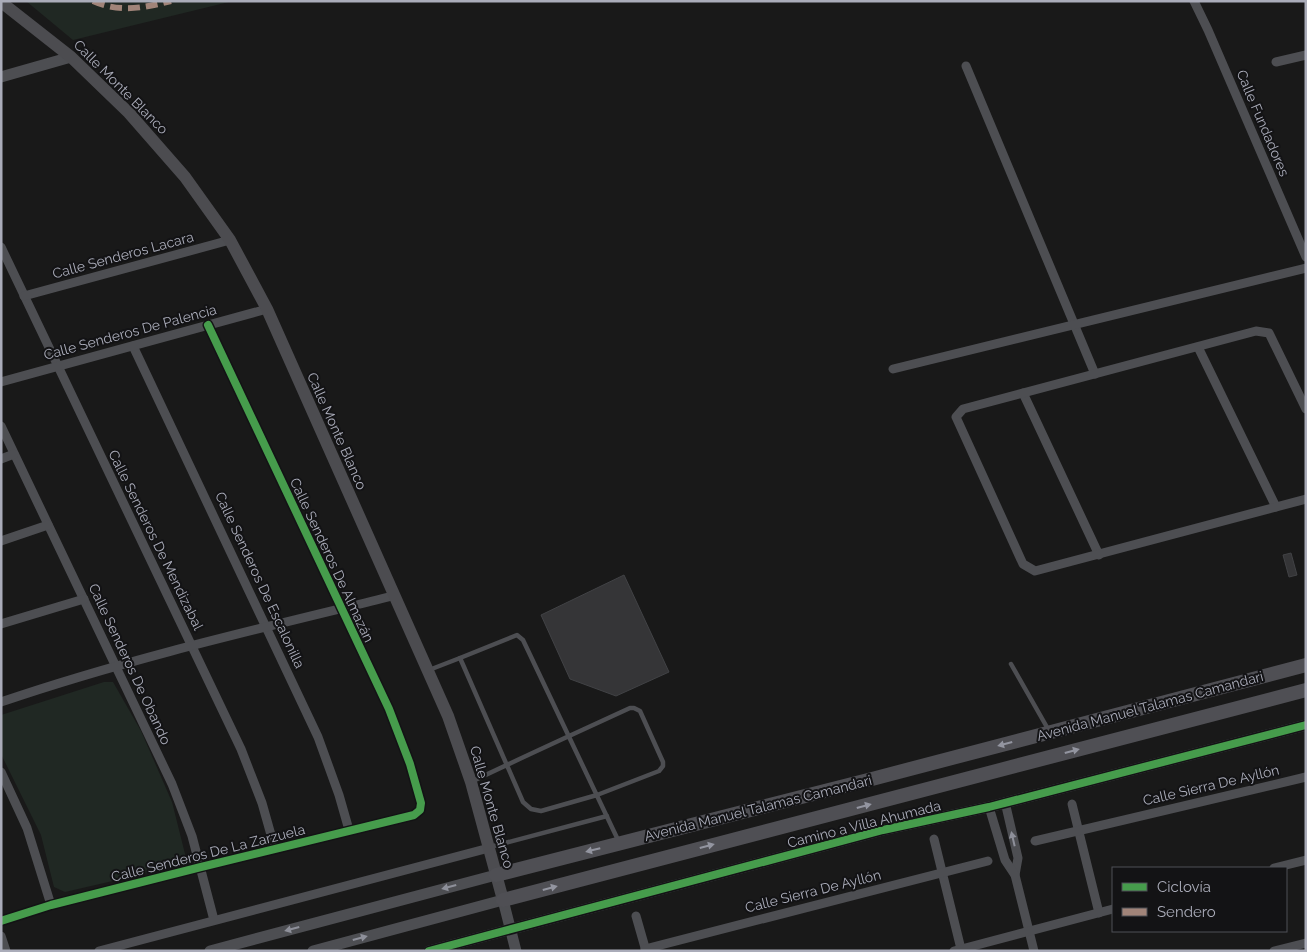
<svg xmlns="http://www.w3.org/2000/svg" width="1307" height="952" font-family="Raleway,sans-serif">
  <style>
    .green { fill: #202823 }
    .building { fill: #353537; stroke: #414245 }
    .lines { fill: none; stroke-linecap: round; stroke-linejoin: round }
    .service { stroke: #4d4e52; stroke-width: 4.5 }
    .minor { stroke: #4d4e52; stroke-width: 9 }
    .tertiary { stroke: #4d4e52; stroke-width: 11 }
    .secondary { stroke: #4c4c50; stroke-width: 12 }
    .primary { stroke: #4f4f54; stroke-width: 14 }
    .quiet { stroke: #a18479; stroke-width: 6; stroke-dasharray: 12 6; stroke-linecap: butt }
    .cycleway-casing { stroke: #131315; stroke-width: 11 }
    .cycleway { stroke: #469c4c; stroke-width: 8 }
    .oneway { fill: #9395a0 }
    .oneway2 { fill: #8e909a }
    .labels { text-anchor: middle; stroke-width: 4; stroke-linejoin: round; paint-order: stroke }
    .street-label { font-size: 14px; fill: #aaacb9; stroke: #131315 }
  </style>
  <rect width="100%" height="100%" fill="#191919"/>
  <g class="green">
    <polygon points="26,1 233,1 73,40"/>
    <polygon points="104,682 113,682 141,731 172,802 186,858 182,865 65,892 54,887 41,835 1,754 1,715"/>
  </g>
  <g class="building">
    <polygon points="1291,553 1297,575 1289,577 1283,555"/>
    <polygon points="624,575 669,672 616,696 570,679 541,615"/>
  </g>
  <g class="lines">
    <g class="service">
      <polyline points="1011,664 1048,729"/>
      <polyline points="429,670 460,658"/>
      <path d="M473,781C525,756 578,732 630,708H634L640,711L663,762V766L659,771L597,795L541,811L531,809L523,802L464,667L460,658L517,635L523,640C555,707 587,775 619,842"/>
      <polyline points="490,847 607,816"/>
    </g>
    <g class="minor">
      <polyline points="1194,1 1208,30 1306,257"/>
      <polyline points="1276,62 1306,55"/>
      <polyline points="966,66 1095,374"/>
      <polyline points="1,247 241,749 262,803 275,849"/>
      <polyline points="24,296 230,240"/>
      <polyline points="133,346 318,737 339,795 349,830"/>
      <polyline points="1198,347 1276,507"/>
      <polyline points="893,369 1306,268"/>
      <polyline points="1,382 267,309"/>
      <polyline points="1023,393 1099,555"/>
      <polyline points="1306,409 1269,333 1256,331 963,409 956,417 1023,564 1035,571 1306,499"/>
      <polyline points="1,426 172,784 192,836 214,920"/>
      <polyline points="1,459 14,454"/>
      <polyline points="1,541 48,525"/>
      <polyline points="1,624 84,599"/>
      <path d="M1,702C130,658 262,628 393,596"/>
      <polyline points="1,772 27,828 51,905"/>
      <polyline points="1005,802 1018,858 1015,875"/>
      <polyline points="1072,804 1099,913"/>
      <polyline points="989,807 1005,860 1015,875 1034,951"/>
      <polyline points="934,839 961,949"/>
      <polyline points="1035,841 1306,777"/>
      <polyline points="1274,868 1306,860"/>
      <polyline points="636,916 646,951"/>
      <polyline points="1,921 51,905 201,867 414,815 420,810 421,803 410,764 389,709 208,325"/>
      <polyline points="1,936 6,951"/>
      <polyline points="645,949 988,861"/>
      <polyline points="99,951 489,848"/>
      <polyline points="954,951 1113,909"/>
      <polyline points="1274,951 1306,943"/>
    </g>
    <g class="tertiary">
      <polyline points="1,77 71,57"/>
      <polyline points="210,951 496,875"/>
      <polyline points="313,951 503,900 516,951"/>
      <polyline points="429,951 883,830 989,807 1306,725"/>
    </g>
    <polyline class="secondary" points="1,2 71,57 129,113 185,177 230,240 267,309 448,716 471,782 503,900"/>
    <g class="primary">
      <polyline points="496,875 872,779 1306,665"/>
      <polyline points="503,900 1306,690"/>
    </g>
    <path class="quiet" d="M93,1C120,13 143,8 171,1"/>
    <g class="cycleway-casing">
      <g id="cycleway">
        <polyline points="1,921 51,905 201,867 414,815 420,810 421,803 410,764 389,709 208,325"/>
        <polyline points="429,951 883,830 989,807 1306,725"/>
      </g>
    </g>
    <use href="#cycleway" class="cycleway"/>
  </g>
  <defs><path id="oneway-solid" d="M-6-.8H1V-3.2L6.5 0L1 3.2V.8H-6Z" transform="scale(1.25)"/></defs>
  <g class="oneway">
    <use href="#oneway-solid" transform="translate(1005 744) rotate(165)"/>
    <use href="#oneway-solid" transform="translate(1072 751) rotate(-15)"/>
    <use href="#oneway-solid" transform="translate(864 806) rotate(-15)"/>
    <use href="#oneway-solid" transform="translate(707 846) rotate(-15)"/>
    <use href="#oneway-solid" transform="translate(593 850) rotate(166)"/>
    <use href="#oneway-solid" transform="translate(550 888) rotate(-15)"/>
  </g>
  <g class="oneway2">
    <use href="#oneway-solid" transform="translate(1013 839) rotate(-103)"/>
    <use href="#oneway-solid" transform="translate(449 887) rotate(165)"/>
    <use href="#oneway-solid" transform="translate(292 929) rotate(165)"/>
    <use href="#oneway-solid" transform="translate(360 938) rotate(-15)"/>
  </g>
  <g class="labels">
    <g class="street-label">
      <text transform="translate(121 87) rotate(45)" y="5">Calle Monte Blanco</text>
      <text transform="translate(1263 123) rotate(67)" y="5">Calle Fundadores</text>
      <text transform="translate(123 255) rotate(-15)" y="5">Calle Senderos Lacara</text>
      <text transform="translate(130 332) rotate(-15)" y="5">Calle Senderos De Palencia</text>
      <text transform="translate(337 431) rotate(66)" y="5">Calle Monte Blanco</text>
      <text transform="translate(156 540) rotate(64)" y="5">Calle Senderos De Mendizabal</text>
      <text transform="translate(332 560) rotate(65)" y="5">Calle Senderos De Almazán</text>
      <text transform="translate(260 580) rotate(65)" y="5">Calle Senderos De Escalonilla</text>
      <text transform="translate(130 664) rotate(65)" y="5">Calle Senderos De Obando</text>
      <text transform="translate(1150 706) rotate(-15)" y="5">Avenida Manuel Talamas Camandari</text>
      <text transform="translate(1211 785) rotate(-13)" y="5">Calle Sierra De Ayllón</text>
      <text transform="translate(492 807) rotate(74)" y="5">Calle Monte Blanco</text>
      <text transform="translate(758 808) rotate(-14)" y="5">Avenida Manuel Talamas Camandari</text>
      <text transform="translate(864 824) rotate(-14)" y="5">Camino a Villa Ahumada</text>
      <text transform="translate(208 853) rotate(-14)" y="5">Calle Senderos De La Zarzuela</text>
      <text transform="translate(813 891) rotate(-14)" y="5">Calle Sierra De Ayllón</text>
    </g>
  </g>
  <rect width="1307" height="952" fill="none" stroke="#aaacb9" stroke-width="5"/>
  <rect x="1112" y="867" width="175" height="65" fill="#131315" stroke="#4f5057"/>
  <rect x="1122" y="883" width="25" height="8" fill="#469c4c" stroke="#4f5057"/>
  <text x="1157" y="892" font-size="15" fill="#aaacb9">Ciclovía</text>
  <rect x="1122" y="908" width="25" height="8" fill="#a18479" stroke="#4f5057"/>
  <text x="1157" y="917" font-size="15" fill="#aaacb9">Sendero</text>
</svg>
